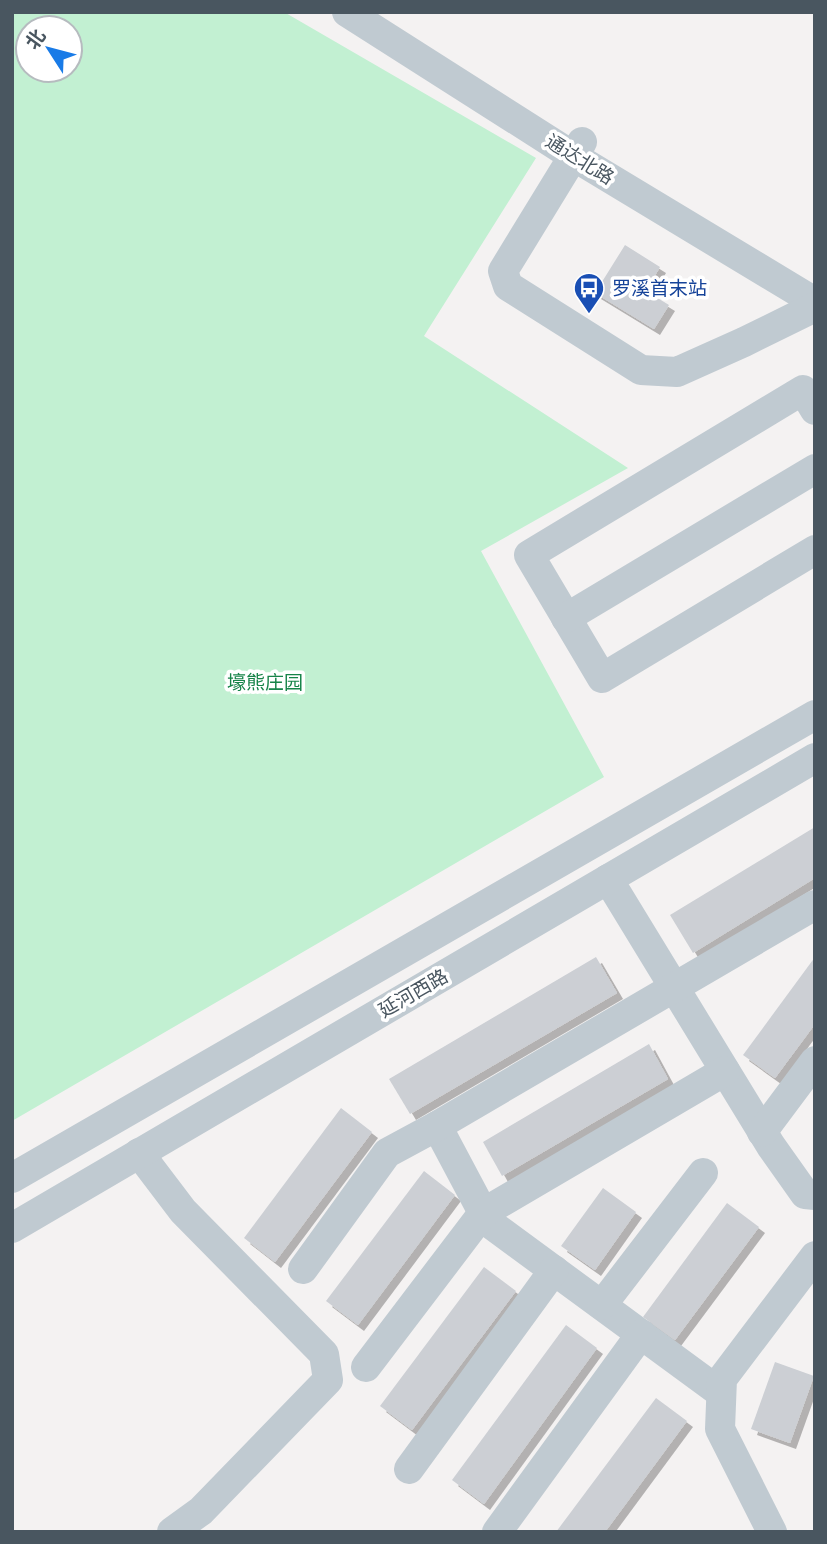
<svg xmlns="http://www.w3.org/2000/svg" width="827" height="1544" font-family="'Open Sans','Noto Sans SC',sans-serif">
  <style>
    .green { fill: #c2f0d2; fill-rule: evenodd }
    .building { fill: #cccfd4; filter: url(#shadow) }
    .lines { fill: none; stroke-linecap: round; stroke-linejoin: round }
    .minor { stroke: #c0cad1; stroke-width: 30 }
    .labels { text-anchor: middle; stroke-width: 7; stroke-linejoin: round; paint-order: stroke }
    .street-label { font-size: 19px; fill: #495660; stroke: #fff }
    .transit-label { font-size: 19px; fill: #164399; stroke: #fff; text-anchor: start }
    .park-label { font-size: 19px; fill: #178449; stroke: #fff }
  </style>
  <defs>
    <filter id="shadow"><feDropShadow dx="6" dy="6" stdDeviation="0" flood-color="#0004"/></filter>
  </defs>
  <rect width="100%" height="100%" fill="#f4f2f2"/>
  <path class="green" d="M12,12H284L536,158L424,336L628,468L481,551L604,777L12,1121ZM28,28H70V70H28Z"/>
  <g class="building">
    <polygon points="625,245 660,267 646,291 669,305 654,329 595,293"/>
    <polygon points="815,827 815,878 693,953 670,915"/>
    <polygon points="596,957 617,993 410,1114 389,1079"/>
    <polygon points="815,957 815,1024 775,1078 743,1055"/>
    <polygon points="649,1044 668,1079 502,1176 483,1142"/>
    <polygon points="341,1108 372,1132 275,1262 244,1238"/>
    <polygon points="424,1171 455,1195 358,1325 326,1301"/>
    <polygon points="603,1188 636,1212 595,1270 561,1246"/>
    <polygon points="727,1203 759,1227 675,1340 643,1317"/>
    <polygon points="484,1267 516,1291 412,1430 380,1406"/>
    <polygon points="566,1325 597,1348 484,1504 452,1480"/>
    <polygon points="775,1362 814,1376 790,1443 751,1429"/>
    <polygon points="656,1398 687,1421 605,1532 556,1532"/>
  </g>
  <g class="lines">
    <g class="minor">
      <polyline points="347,12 573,156 815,302"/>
      <polyline points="582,142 503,271 508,286 641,370 677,372 744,342 815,307"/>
      <polyline points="815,410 803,390 529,555 602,678 815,550"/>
      <polyline points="566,618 815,469"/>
      <polyline points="608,879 771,1146 805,1194 815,1195"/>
      <polyline points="437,1126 488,1222 721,1393"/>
      <polyline points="762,1132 815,1061"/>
      <polyline points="139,1153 183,1211 324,1354 328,1380 201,1511 172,1532"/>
      <polyline points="12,1178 815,715"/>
      <polyline points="12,1228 815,758"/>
      <polyline points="303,1269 387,1153 437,1126 815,905"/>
      <polyline points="602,1305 703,1173"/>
      <polyline points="366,1367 483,1213 725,1071"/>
      <polyline points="409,1469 554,1270"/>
      <polyline points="497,1532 641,1334"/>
      <polyline points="772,1532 720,1429 722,1379 815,1256"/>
    </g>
  </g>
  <defs>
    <g id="bus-pin" transform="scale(1.575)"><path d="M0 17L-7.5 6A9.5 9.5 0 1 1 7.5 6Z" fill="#1a4fb4" stroke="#fff"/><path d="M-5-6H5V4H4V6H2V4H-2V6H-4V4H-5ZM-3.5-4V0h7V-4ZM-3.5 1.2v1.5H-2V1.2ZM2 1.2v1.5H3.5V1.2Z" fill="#fff"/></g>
  </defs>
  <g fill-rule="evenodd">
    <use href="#bus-pin" x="589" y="288"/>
  </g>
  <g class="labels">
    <g class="street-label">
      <text transform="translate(580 159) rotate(32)" y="7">通达北路</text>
      <text transform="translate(413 993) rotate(-30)" y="7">延河西路</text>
    </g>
    <g class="transit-label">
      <text x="612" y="295">罗溪首末站</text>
    </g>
    <g class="park-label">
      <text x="265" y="689">壕熊庄园</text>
    </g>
  </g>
  <rect width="827" height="1544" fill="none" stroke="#495660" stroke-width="28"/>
  <g transform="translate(49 49) rotate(306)"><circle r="33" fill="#ffffff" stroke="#b6bbbf" stroke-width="2"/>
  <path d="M0-5L12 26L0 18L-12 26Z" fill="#197be7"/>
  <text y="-10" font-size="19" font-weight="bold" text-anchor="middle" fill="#495660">北</text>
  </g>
</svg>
